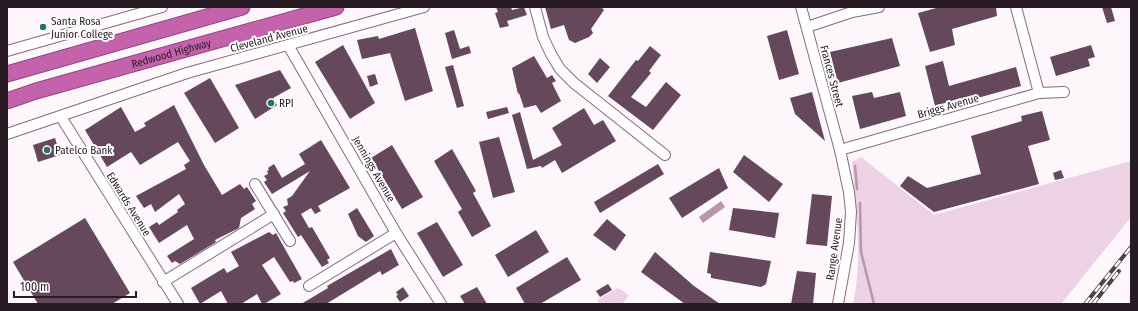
<svg xmlns="http://www.w3.org/2000/svg" width="1138" height="311" font-family="'Fira Sans Condensed',sans-serif">
  <style>
    .green { fill: #edd1e4 }
    .water { fill: #ba96ae }
    .lines { fill: none; stroke-linecap: round; stroke-linejoin: round }
    .stream { stroke: #ba96ae; stroke-width: 2.5 }
    .building { fill: #65485c }
    .minor-casing { stroke: #886a7f; stroke-width: 12 }
    .highway-casing { stroke: #8e497c; stroke-width: 17 }
    .minor { stroke: #fff; stroke-width: 10 }
    .highway { stroke: #c562ac; stroke-width: 15 }
    .rail-casing { stroke: #4e424a; stroke-width: 4 }
    .rail { stroke: #fff; stroke-width: 2.5; stroke-dasharray: 8; stroke-linecap: butt }
    .poi-dot { fill: #28716b; stroke: #fff; stroke-width: 1.5 }
    .labels { text-anchor: middle; stroke-width: 4; stroke-linejoin: round; paint-order: stroke }
    .poi-label { font-size: 11px; fill: #281b24; stroke: #fff; text-anchor: start }
    .street-label { font-size: 11px; fill: #281b24; stroke: #fff }
  </style>
  <rect width="100%" height="100%" fill="#fdf6fb"/>
  <g class="green">
    <path d="M861,157L934,215L1131,161V217L1061,304H853C863,258 856,209 852,162Z"/>
    <polygon points="618,288 629,295 622,304 600,304 597,300"/>
  </g>
  <polygon class="water" points="721,201 725,207 703,223 699,217"/>
  <g class="lines">
    <g class="stream">
      <polyline points="855,166 857,189"/>
      <polyline points="860,203 861,252 874,304"/>
    </g>
  </g>
  <g class="building">
    <polygon points="496,7 511,7 512,10 524,7 527,15 507,21 509,26 500,28 495,13 498,12"/>
    <polygon points="545,7 601,7 604,10 591,29 593,33 589,37 575,43 569,40 564,25 551,29"/>
    <polygon points="940,7 996,7 997,16 952,29 955,45 930,52 918,13"/>
    <polygon points="1102,7 1111,7 1115,21 1107,23"/>
    <polygon points="415,28 433,91 405,101 390,53 362,59 357,40 378,36 379,39"/>
    <polygon points="454,30 460,49 469,46 471,53 452,59 445,33"/>
    <polygon points="787,30 799,74 779,80 767,36"/>
    <polygon points="892,38 900,66 838,83 830,52"/>
    <polygon points="343,45 375,103 350,119 315,62"/>
    <polygon points="1091,45 1095,57 1088,59 1090,66 1056,76 1050,57"/>
    <polygon points="650,46 661,55 649,71 651,73 631,97 646,107 666,82 681,95 653,130 608,96 636,60 638,61"/>
    <polygon points="534,56 547,78 552,75 556,81 552,83 561,101 541,113 536,105 524,108 519,93 518,94 512,68"/>
    <polygon points="600,58 610,67 597,83 588,74"/>
    <polygon points="943,61 949,86 1016,67 1021,86 963,102 961,98 935,106 925,66"/>
    <polygon points="453,65 464,106 457,108 445,67"/>
    <polygon points="280,70 291,88 273,98 277,105 255,119 235,85"/>
    <polygon points="375,74 378,84 370,87 367,76"/>
    <polygon points="210,78 239,128 215,143 184,93"/>
    <polygon points="812,92 825,141 795,114 790,98"/>
    <polygon points="872,92 874,98 900,92 906,116 860,129 852,96"/>
    <polygon points="174,105 204,165 222,195 240,184 244,189 247,187 256,201 252,204 255,209 241,218 239,228 215,240 216,242 180,264 175,261 172,263 167,256 194,239 187,225 159,243 149,227 157,222 159,225 178,212 177,210 185,204 179,194 155,212 151,204 144,208 136,196 186,169 184,165 190,161 178,142 140,165 131,152 107,167 85,130 121,107 135,132 146,126 144,123"/>
    <polygon points="507,107 509,113 488,119 486,112"/>
    <polygon points="584,108 594,125 603,120 616,141 562,173 555,160 542,168 541,166 527,169 512,115 520,112 533,160 562,145 552,128"/>
    <polygon points="1042,111 1050,140 1028,146 1039,184 934,212 900,186 908,176 927,188 981,174 971,136 1022,121 1021,116"/>
    <polygon points="499,137 515,192 493,198 479,142"/>
    <polygon points="55,138 60,155 38,162 33,145"/>
    <polygon points="321,140 350,188 318,206 321,211 315,214 311,208 301,214 309,228 312,227 330,258 327,260 329,263 322,267 301,235 298,237 283,213 286,211 283,207 288,205 287,199 292,196 310,171 272,194 264,182 267,180 264,176 268,174 267,171 269,170 268,168 274,164 282,178 305,164 299,154"/>
    <polygon points="392,145 423,197 402,209 371,158"/>
    <polygon points="452,149 476,191 473,193 491,226 472,237 458,212 462,209 434,161"/>
    <polygon points="744,155 783,184 769,202 733,172"/>
    <polygon points="658,164 664,174 600,213 594,202"/>
    <polygon points="719,168 728,188 682,218 669,198"/>
    <polygon points="1061,170 1064,178 1055,180 1053,173"/>
    <polygon points="812,194 832,196 827,246 806,244"/>
    <polygon points="357,208 374,236 366,242 358,236 348,214"/>
    <polygon points="733,208 779,213 775,238 729,230"/>
    <polygon points="85,218 130,293 112,304 38,304 13,262"/>
    <polygon points="607,219 626,235 615,251 593,235"/>
    <polygon points="437,222 463,265 443,277 417,233"/>
    <polygon points="536,230 549,252 508,277 495,255"/>
    <polygon points="269,232 273,235 276,233 302,279 294,283 293,281 290,282 274,257 262,265 281,294 264,304 262,304 257,294 241,304 228,304 221,291 200,304 191,288 224,268 227,273 239,266 231,252"/>
    <polygon points="391,249 399,265 382,275 380,271 326,304 301,304 328,288 327,286"/>
    <polygon points="655,252 694,286 720,304 685,304 641,272"/>
    <polygon points="710,252 771,261 766,284 761,287 711,278 711,274 707,273"/>
    <polygon points="567,257 581,280 540,304 525,304 516,288"/>
    <polygon points="797,271 816,273 813,304 791,304"/>
    <polygon points="608,284 612,290 600,297 596,291"/>
    <polygon points="403,287 409,296 400,302 396,296 398,295 396,292"/>
    <polygon points="477,287 487,304 465,304 460,296"/>
  </g>
  <g class="lines">
    <g class="minor-casing">
      <g id="minor">
        <polyline points="535,7 543,37 551,54 560,69 574,83 665,155"/>
        <polyline points="801,7 840,150 849,192 851,212 849,243 838,304"/>
        <polyline points="1016,7 1039,93"/>
        <polyline points="807,27 852,12 879,7"/>
        <polyline points="288,45 396,233 441,304"/>
        <polyline points="7,51 162,7"/>
        <polyline points="61,117 178,304"/>
        <polyline points="7,134 187,73 424,7"/>
        <polyline points="840,150 1039,93 1064,92"/>
        <polyline points="255,184 290,241"/>
        <polyline points="163,282 274,214"/>
        <polyline points="309,286 396,233"/>
      </g>
    </g>
    <g class="highway-casing">
      <g id="highway">
        <polyline points="7,74 242,7"/>
        <path id="s1" d="M7,101L36,91L336,7"/>
      </g>
    </g>
    <use href="#minor" class="minor"/>
    <use href="#highway" class="highway"/>
    <g class="rail-casing">
      <g id="rail">
        <polyline points="1085,304 1131,247"/>
        <polyline points="1093,304 1119,271"/>
      </g>
    </g>
    <use href="#rail" class="rail"/>
  </g>
  <g class="poi-dot">
    <circle cx="43" cy="27" r="4"/>
    <circle cx="271" cy="103" r="4"/>
    <circle cx="47" cy="150" r="4"/>
  </g>
  <g class="labels">
    <g class="poi-label">
      <text x="51" y="25">Santa Rosa<tspan x="51" dy="13">Junior College</tspan></text>
      <text x="279" y="107">RPI</text>
      <text x="55" y="154">Patelco Bank</text>
    </g>
    <g class="street-label">
      <text transform="translate(269 38) rotate(-15)" y="4">Cleveland Avenue</text>
      <text dy="4" stroke="none"><textPath href="#s1" startOffset="171">Redwood Highway</textPath></text>
      <text transform="translate(832 76) rotate(75)" y="4">Frances Street</text>
      <text transform="translate(948 106) rotate(-16)" y="4">Briggs Avenue</text>
      <text transform="translate(374 169) rotate(60)" y="4">Jennings Avenue</text>
      <text transform="translate(129 204) rotate(58)" y="4">Edwards Avenue</text>
      <text transform="translate(834 249) rotate(-82)" y="4">Range Avenue</text>
    </g>
  </g>
  <rect width="1138" height="311" fill="none" stroke="#281b24" stroke-width="16"/>
  <path d="M14 291v6h122v-6" fill="none" stroke="#281b24" stroke-width="2"/>
  <text x="20" y="291" font-size="12" fill="#281b24" stroke="#ffffff" stroke-width="3" paint-order="stroke">100 m</text>
</svg>
